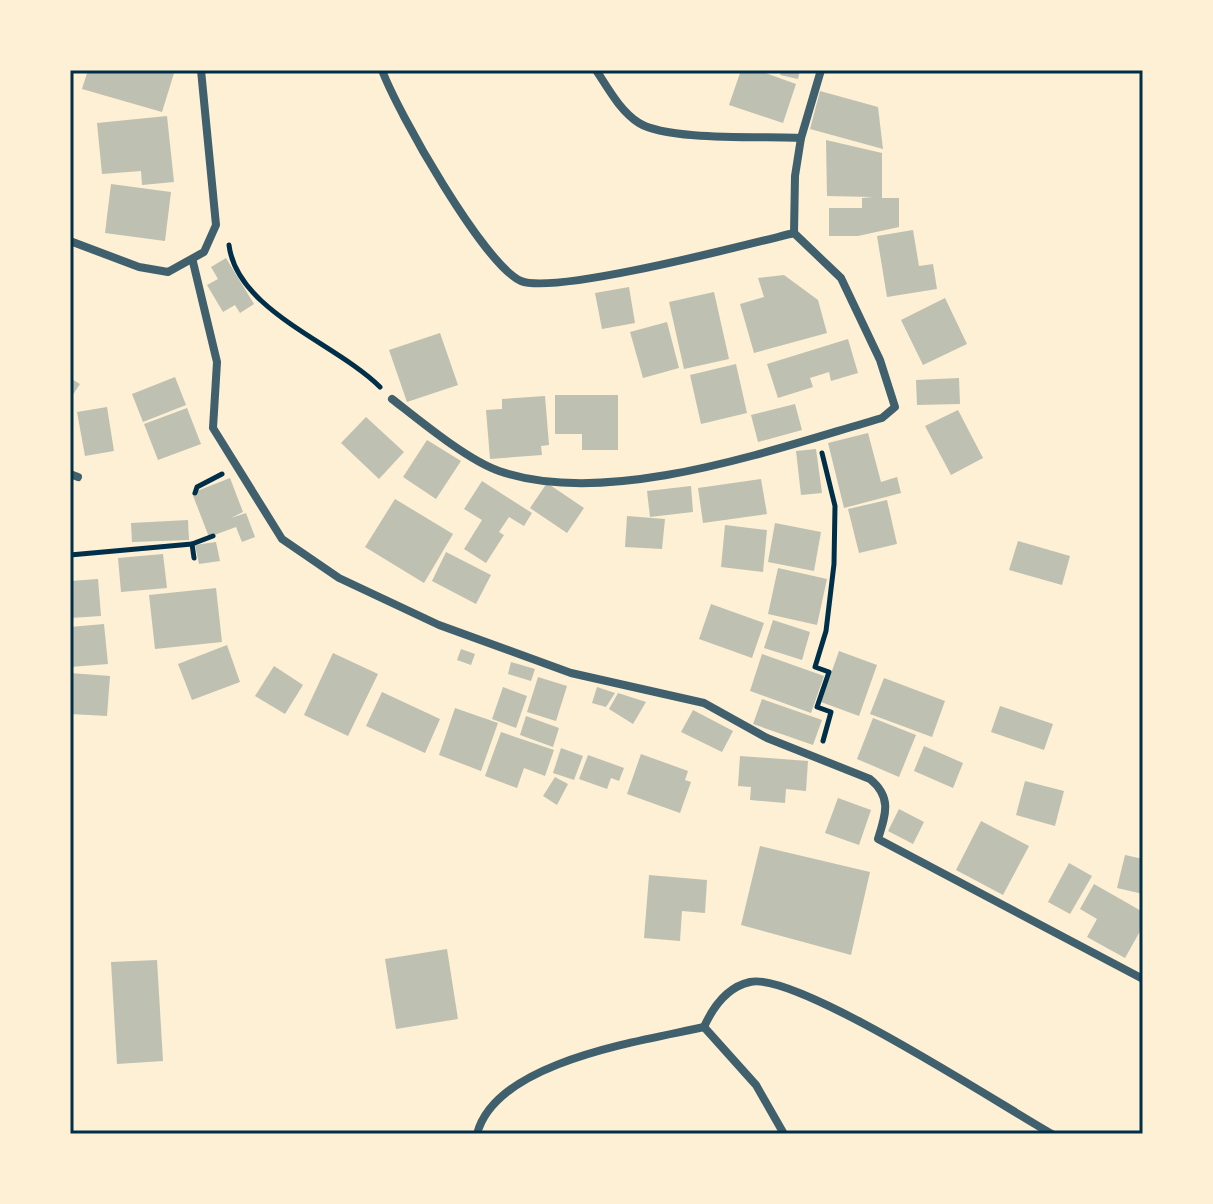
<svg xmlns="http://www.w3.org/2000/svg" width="1213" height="1204" font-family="'Titillium Web',sans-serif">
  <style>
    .building { fill: #bec0b2 }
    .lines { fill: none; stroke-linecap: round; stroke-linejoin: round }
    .path { stroke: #003049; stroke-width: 5 }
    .minor { stroke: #3f606c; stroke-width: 8 }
    .neatline { fill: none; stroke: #003049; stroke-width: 3 }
  </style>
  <rect width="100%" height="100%" fill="#fdf0d5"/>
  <g class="building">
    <polygon points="88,70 175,70 162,112 82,89"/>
    <polygon points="741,70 757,70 796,84 783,123 729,105"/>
    <polygon points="782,70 800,70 798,79 780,75"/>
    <polygon points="820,91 878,107 883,149 810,129"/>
    <polygon points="167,116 174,182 142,185 141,171 102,174 97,123"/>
    <polygon points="826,140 882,153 882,198 899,198 899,227 858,236 829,236 829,208 862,208 862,198 873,197 827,196"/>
    <polygon points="111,184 171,192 165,241 105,233"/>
    <polygon points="913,230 919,266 933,264 937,289 887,297 877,236"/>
    <polygon points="226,258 254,304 240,313 235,305 223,312 207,285 218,279 211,267"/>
    <polygon points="784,275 818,300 827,333 754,353 740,304 764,297 758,278"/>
    <polygon points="629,287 635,323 602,329 595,293"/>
    <polygon points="714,292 729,359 684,369 669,302"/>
    <polygon points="945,298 967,344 923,365 901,320"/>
    <polygon points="667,322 679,368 643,378 630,332"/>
    <polygon points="440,333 458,385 407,402 389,350"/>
    <polygon points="848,339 858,373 831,381 829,372 810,378 813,387 778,398 767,364"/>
    <polygon points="736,364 747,413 701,424 690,375"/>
    <polygon points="175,377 186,405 143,422 132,394"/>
    <polygon points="70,378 80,384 70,399"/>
    <polygon points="959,378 960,404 917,405 916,380"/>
    <polygon points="555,395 618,395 618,450 582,450 582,434 555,434"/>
    <polygon points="545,396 549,445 541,446 542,455 490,459 486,410 502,409 502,399"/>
    <polygon points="795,404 802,430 758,442 751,415"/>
    <polygon points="107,407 114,451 85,456 77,412"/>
    <polygon points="187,408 201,444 158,460 144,424"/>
    <polygon points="958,410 983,458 951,475 925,426"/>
    <polygon points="366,417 404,452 379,479 341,443"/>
    <polygon points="868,433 881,482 897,477 901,493 844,508 828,443"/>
    <polygon points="427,440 461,461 436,499 403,477"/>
    <polygon points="816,449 822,493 801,495 796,451"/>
    <polygon points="230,478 243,512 231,518 246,513 255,537 242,542 236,527 209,537 192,493"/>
    <polygon points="761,479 767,514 703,523 698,488"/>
    <polygon points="482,481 532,513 524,526 509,517 499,532 504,535 486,563 464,549 482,520 464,509"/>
    <polygon points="547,483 584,508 567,533 530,508"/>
    <polygon points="691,486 693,512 650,517 647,491"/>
    <polygon points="395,499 453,534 424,583 365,547"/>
    <polygon points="887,500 897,544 859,553 848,509"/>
    <polygon points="627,516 665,519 662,549 625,547"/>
    <polygon points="188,520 189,540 132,542 131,523"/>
    <polygon points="775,523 821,532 814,571 768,562"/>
    <polygon points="725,525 767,530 763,572 721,567"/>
    <polygon points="1018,541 1070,556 1062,585 1009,570"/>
    <polygon points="216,542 220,561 199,564 195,545"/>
    <polygon points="446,552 491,575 476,604 432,581"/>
    <polygon points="163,554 167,588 121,592 118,558"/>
    <polygon points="778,568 827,579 817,625 768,614"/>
    <polygon points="98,579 101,616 70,618 70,581"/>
    <polygon points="216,588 222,642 155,649 149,595"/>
    <polygon points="711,604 764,623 752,658 699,639"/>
    <polygon points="773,620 810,632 802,660 764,648"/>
    <polygon points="104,624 108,664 70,667 70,627"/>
    <polygon points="227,645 240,682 192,700 178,664"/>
    <polygon points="461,649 475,654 471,665 457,660"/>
    <polygon points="839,651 877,665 859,716 821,702"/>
    <polygon points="333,653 378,674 348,736 304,715"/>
    <polygon points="762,654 824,676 811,713 750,691"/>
    <polygon points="511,662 535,669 531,681 508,674"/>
    <polygon points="274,666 303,685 285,714 255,696"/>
    <polygon points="70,673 110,676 107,716 70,714"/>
    <polygon points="538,677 567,686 556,721 527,712"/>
    <polygon points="884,678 945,701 932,737 870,714"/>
    <polygon points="503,687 527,696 516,728 492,719"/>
    <polygon points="597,687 615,693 606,707 592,703"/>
    <polygon points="382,692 440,719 425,753 366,726"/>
    <polygon points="618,693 646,702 633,724 609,709"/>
    <polygon points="762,699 822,720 813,745 753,724"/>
    <polygon points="1000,706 1053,724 1044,750 991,732"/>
    <polygon points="455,708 498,723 481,771 439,755"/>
    <polygon points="693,710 733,731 722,752 681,732"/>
    <polygon points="526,716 559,728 553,747 520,735"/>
    <polygon points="873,718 916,735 899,777 857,759"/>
    <polygon points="501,732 554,750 545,776 524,768 517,788 485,776"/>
    <polygon points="924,746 963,763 953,788 914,771"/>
    <polygon points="561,748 583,756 574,780 553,773"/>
    <polygon points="641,754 688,771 685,780 691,782 680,813 627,794"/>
    <polygon points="588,755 624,768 619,781 611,778 607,789 579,779"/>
    <polygon points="740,756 808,761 806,791 786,789 785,803 750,800 751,787 738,786"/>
    <polygon points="555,777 568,784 557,805 543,796"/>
    <polygon points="1025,781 1064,791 1055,826 1016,815"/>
    <polygon points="838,798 871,810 859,845 825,833"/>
    <polygon points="899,809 924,822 913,844 888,831"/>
    <polygon points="981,821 1029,846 1003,895 956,870"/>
    <polygon points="760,846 870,872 851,955 741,925"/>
    <polygon points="1125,855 1143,859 1143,894 1117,888"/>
    <polygon points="1069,863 1092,876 1070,914 1048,902"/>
    <polygon points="649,875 707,880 705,913 682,911 680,941 644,938"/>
    <polygon points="1094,884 1143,912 1143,926 1125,958 1087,937 1097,919 1080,909"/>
    <polygon points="447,949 458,1019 396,1029 385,959"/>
    <polygon points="157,960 163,1061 117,1064 111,962"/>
  </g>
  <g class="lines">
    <g class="path">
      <path d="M229,245C237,311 336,343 380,387"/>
      <polyline points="822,453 835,506 834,564 826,631 815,667 829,672 817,707 831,712 823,741"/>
      <polyline points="195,493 197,487 222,474"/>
      <polyline points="192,544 194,558"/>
      <polyline points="70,555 192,544 213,536"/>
    </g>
    <g class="minor">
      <path d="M382,70C397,111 484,265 521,281C555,295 749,244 794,233"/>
      <path d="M596,70C608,88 620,111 639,123C668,141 764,136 801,138"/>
      <polyline points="794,233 795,176 801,138 821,70"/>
      <polyline points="70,241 139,267 168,272 204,252 216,225 201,70"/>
      <path d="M193,262L217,362L213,428L282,539L339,578L439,625L571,673L704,703L767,738L870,779C892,797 886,814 878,839L1143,979"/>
      <path d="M392,399C419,420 467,460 499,471C609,509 774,449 882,418L895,407L880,360L841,278L794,233"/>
      <polyline points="70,474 78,477"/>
      <path d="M704,1027C713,1007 727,987 750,982C796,971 1002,1106 1052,1134"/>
      <polyline points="704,1027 756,1085 784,1134"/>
      <path d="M477,1134C496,1061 642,1041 704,1027"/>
    </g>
  </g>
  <rect width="1213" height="1204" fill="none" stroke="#fdf0d5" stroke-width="144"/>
  <rect x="72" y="72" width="1069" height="1060" class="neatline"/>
</svg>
